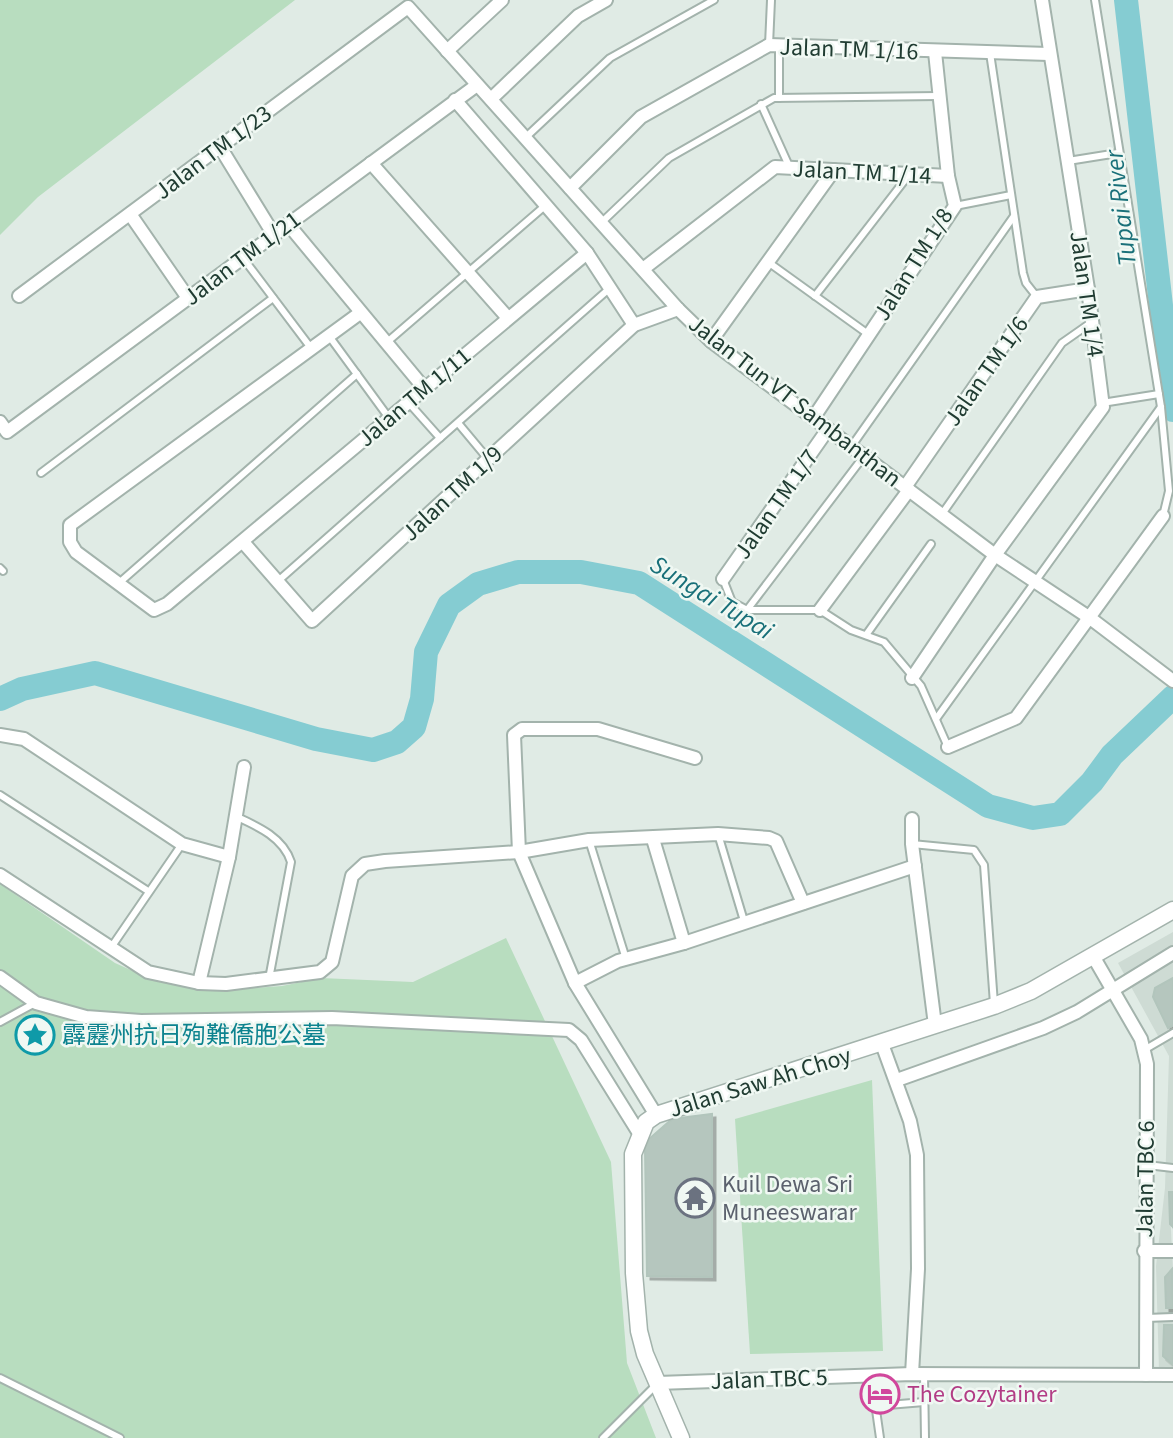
<svg xmlns="http://www.w3.org/2000/svg" width="1173" height="1438" font-family="'Source Sans 3','Noto Sans SC',sans-serif">
  <style>
    .built { fill: #cedbd4 }
    .green { fill: #b8ddbf }
    .lines { fill: none; stroke-linecap: round; stroke-linejoin: round }
    .river { stroke: #85ccd2; stroke-width: 24 }
    .building { fill: #b5c6be; stroke: #b2c5bc; stroke-width: 2; filter: url(#shadow) }
    .service-casing { stroke: #a3b3ac; stroke-width: 10 }
    .minor-casing { stroke: #a3b3ac; stroke-width: 16 }
    .tertiary-casing { stroke: #a3b3ac; stroke-width: 19 }
    .service { stroke: #fff; stroke-width: 6 }
    .minor { stroke: #fff; stroke-width: 12 }
    .tertiary { stroke: #fff; stroke-width: 16 }
    .labels { text-anchor: middle; stroke-width: 5; stroke-linejoin: round; paint-order: stroke }
    .street-label { font-size: 24px; fill: #203c32; stroke: #f0f8f3 }
    .culture-label { font-size: 24px; fill: #0d838f; stroke: #f0f8f3; text-anchor: start }
    .worship-label { font-size: 24px; fill: #5b616d; stroke: #f0f8f3; text-anchor: start }
    .hotel-label { font-size: 24px; fill: #b23c85; stroke: #f0f8f3; text-anchor: start }
    .water-label { font-size: 26px; font-style: italic; fill: #197079; stroke: #f0f8f3 }
  </style>
  <defs>
    <filter id="shadow"><feDropShadow dx="3.5" dy="3.5" stdDeviation="0" flood-color="#0004"/></filter>
  </defs>
  <rect width="100%" height="100%" fill="#e0ebe5"/>
  <polygon class="built" points="1173,932 1173,978 1155,988 1153,997 1168,1027 1173,1025 1173,1192 1169,1193 1173,1269 1165,1277 1166,1308 1173,1308 1173,1325 1164,1325 1163,1355 1173,1365 1173,1370 1159,1370 1156,1266 1165,1188 1169,1056 1118,963"/>
  <g class="green">
    <polygon points="0,0 295,0 38,197 0,235"/>
    <polygon points="0,884 115,963 153,980 224,990 282,986 321,978 413,982 506,938 611,1162 627,1363 656,1438 0,1438"/>
    <polygon points="872,1080 883,1351 750,1354 735,1119"/>
  </g>
  <g class="lines">
    <g class="river">
      <polyline points="1126,0 1173,410"/>
      <polyline points="0,699 22,689 95,673 316,739 373,750 397,742 414,727 422,699 426,652 449,605 478,584 518,572 581,572 639,583 988,806 1033,818 1060,814 1092,782 1112,755 1173,697"/>
    </g>
  </g>
  <g class="building">
    <polygon points="1173,978 1173,1025 1168,1028 1153,997 1155,988"/>
    <polygon points="712,1114 712,1277 647,1276 645,1148 649,1139 672,1119"/>
    <polygon points="1169,1192 1173,1192 1173,1227 1170,1224"/>
    <polygon points="1172,1269 1173,1308 1166,1308 1165,1277"/>
    <polygon points="1164,1325 1173,1325 1173,1365 1163,1356"/>
  </g>
  <g class="lines">
    <g class="service-casing">
      <g id="service">
        <polyline points="1095,0 1161,407 1169,491 1163,516"/>
        <polyline points="769,45 771,0"/>
        <polyline points="990,53 1023,273 1026,283 1037,297"/>
        <polyline points="779,98 779,45"/>
        <polyline points="761,104 789,166"/>
        <polyline points="525,138 610,58 714,0"/>
        <polyline points="1068,161 1118,153"/>
        <polyline points="955,206 1011,195"/>
        <polyline points="601,223 669,158 774,98 939,96"/>
        <polyline points="243,258 311,348"/>
        <polyline points="768,262 868,334"/>
        <polyline points="815,296 908,176"/>
        <polyline points="329,336 389,418"/>
        <polyline points="386,343 546,205"/>
        <polyline points="408,402 440,438"/>
        <polyline points="1102,403 1159,394"/>
        <polyline points="458,423 488,459"/>
        <polyline points="851,447 1014,216"/>
        <polyline points="41,473 273,298"/>
        <polyline points="942,514 1062,343 1092,322"/>
        <polyline points="0,568 3,571"/>
        <polyline points="723,579 732,602 747,610 820,610 851,630 884,642 921,686 948,747"/>
        <polyline points="278,581 610,288"/>
        <polyline points="119,583 357,374"/>
        <polyline points="747,610 864,456"/>
        <polyline points="866,635 931,544"/>
        <polyline points="936,719 1161,407"/>
        <polyline points="0,795 148,891"/>
        <path d="M235,816C257,826 283,837 291,862L269,979"/>
        <polyline points="718,834 744,921"/>
        <polyline points="589,840 626,959"/>
        <polyline points="912,844 974,850 984,865 994,1004"/>
        <polyline points="110,949 182,844"/>
        <polyline points="0,1022 35,1003"/>
        <polyline points="1144,1050 1173,1033"/>
        <polyline points="1147,1165 1173,1168"/>
        <polyline points="1146,1318 1173,1317"/>
        <polyline points="924,1374 925,1438"/>
        <polyline points="871,1375 880,1438"/>
        <polyline points="0,1378 120,1438"/>
        <polyline points="876,1406 924,1402"/>
        <polyline points="603,1438 656,1385"/>
      </g>
    </g>
    <g class="minor-casing">
      <g id="minor">
        <polyline points="447,51 502,0"/>
        <polyline points="491,99 578,16 606,0"/>
        <polyline points="455,100 587,253 634,325"/>
        <polyline points="220,147 274,235"/>
        <polyline points="371,163 508,318"/>
        <polyline points="570,188 641,117 769,45 1049,54"/>
        <polyline points="130,214 188,298"/>
        <polyline points="288,224 424,388"/>
        <polyline points="643,269 775,167 948,176"/>
        <polyline points="19,296 408,7 678,309 711,341 995,555 1090,618 1173,681"/>
        <polyline points="360,313 70,525 70,542 76,552 154,610 167,604 587,253"/>
        <polyline points="711,341 834,170"/>
        <polyline points="814,417 955,206 948,176 935,52"/>
        <polyline points="0,422 7,432 477,85"/>
        <polyline points="905,487 1037,297 1088,289"/>
        <polyline points="243,542 312,621 634,325 678,309"/>
        <polyline points="723,579 828,429"/>
        <polyline points="820,610 909,490"/>
        <polyline points="912,678 995,555 1103,407 1088,289 1042,0"/>
        <polyline points="0,735 24,739 182,844 229,857"/>
        <polyline points="948,747 1016,718 1163,516"/>
        <polyline points="912,819 912,844 935,1025"/>
        <polyline points="653,839 684,943"/>
        <polyline points="0,875 148,972 199,983 226,984 320,972 332,962 352,876 365,864 385,861 519,852 589,840 718,834 769,838 776,841 803,903"/>
        <polyline points="1093,956 1141,1039 1147,1064 1146,1375"/>
        <polyline points="0,977 36,1003 86,1017 141,1021 332,1018 569,1030 581,1040 639,1133"/>
        <polyline points="199,983 229,857 244,767"/>
        <polyline points="575,983 618,961 684,943 915,866"/>
        <polyline points="882,1044 910,1121 917,1155 918,1269 912,1374"/>
        <polyline points="897,1080 1043,1028 1077,1012 1173,953"/>
        <polyline points="656,1115 575,983 519,852 514,735 522,729 598,729 695,758"/>
        <polyline points="1144,1251 1173,1251"/>
        <polyline points="658,1383 912,1374 1173,1375"/>
      </g>
    </g>
    <g class="tertiary-casing">
      <polyline id="tertiary" points="681,1438 645,1354 639,1331 634,1273 633,1154 646,1122 656,1115 994,1006 1031,991 1173,910"/>
    </g>
    <use href="#service" class="service"/>
    <use href="#minor" class="minor"/>
    <use href="#tertiary" class="tertiary"/>
  </g>
  <defs>
    <g id="sight-ring" transform="scale(2.0125)"><circle r="9.5" fill="#f0f8f3" stroke="#0f9aa8" stroke-width="1.5"/><path d="M0-6L1.8-2.2L6-1.7L2.9 1.2L3.7 5.4L0 3.3L-3.7 5.4L-2.9 1.2L-6-1.7L-1.8-2.2Z" fill="#0f9aa8"/></g>
    <g id="temple-ring" transform="scale(2.0125)"><circle r="9.5" fill="#f0f8f3" stroke="#6b7280" stroke-width="1.5"/><path d="M0-6L5-2H3V0L6.5 2.5H4V6H1.5V3h-3V6H-4V2.5H-6.5L-3 0V-2H-5Z" fill="#6b7280"/></g>
    <g id="hotel-ring" transform="scale(2.0125)"><circle r="9.5" fill="#f0f8f3" stroke="#d1479c" stroke-width="1.5"/><path d="M-6-4.5h1.5V1H6V5H4.5V3h-9V5H-6ZM-4 0a1.8 1.8 0 1 1 3.6 0ZM.5 0V-2.5h3Q6-2.5 6 0Z" fill="#d1479c"/></g>
  </defs>
  <g fill-rule="evenodd">
    <use href="#sight-ring" x="35" y="1035"/>
    <use href="#temple-ring" x="695" y="1198"/>
    <use href="#hotel-ring" x="880" y="1394"/>
  </g>
  <g class="labels">
    <g class="street-label">
      <text transform="translate(849 49) rotate(2)" y="8">Jalan TM 1/16</text>
      <text transform="translate(213 152) rotate(-37)" y="8">Jalan TM 1/23</text>
      <text transform="translate(862 172) rotate(3)" y="8">Jalan TM 1/14</text>
      <text transform="translate(242 258) rotate(-37)" y="8">Jalan TM 1/21</text>
      <text transform="translate(913 264) rotate(-58)" y="8">Jalan TM 1/8</text>
      <text transform="translate(1087 294) rotate(82)" y="8">Jalan TM 1/4</text>
      <text transform="translate(986 371) rotate(-55)" y="8">Jalan TM 1/6</text>
      <text transform="translate(414 397) rotate(-40)" y="8">Jalan TM 1/11</text>
      <text transform="translate(795 401) rotate(38)" y="8">Jalan Tun VT Sambanthan</text>
      <text transform="translate(452 493) rotate(-43)" y="8">Jalan TM 1/9</text>
      <text transform="translate(776 504) rotate(-55)" y="8">Jalan TM 1/7</text>
      <text transform="translate(760 1082) rotate(-17)" y="8">Jalan Saw Ah Choy</text>
      <text transform="translate(1145 1179) rotate(-89)" y="8">Jalan TBC 6</text>
      <text transform="translate(769 1379) rotate(-2)" y="8">Jalan TBC 5</text>
    </g>
    <g class="culture-label">
      <text x="62" y="1043">霹靂州抗日殉難僑胞公墓</text>
    </g>
    <g class="worship-label">
      <text x="722" y="1192">Kuil Dewa Sri<tspan x="722" dy="28">Muneeswarar</tspan></text>
    </g>
    <g class="hotel-label">
      <text x="907" y="1402">The Cozytainer</text>
    </g>
    <g class="water-label">
      <text transform="translate(1120 208) rotate(-97)" y="9">Tupai River</text>
      <text transform="translate(712 597) rotate(31)" y="9">Sungai Tupai</text>
    </g>
  </g>
</svg>
